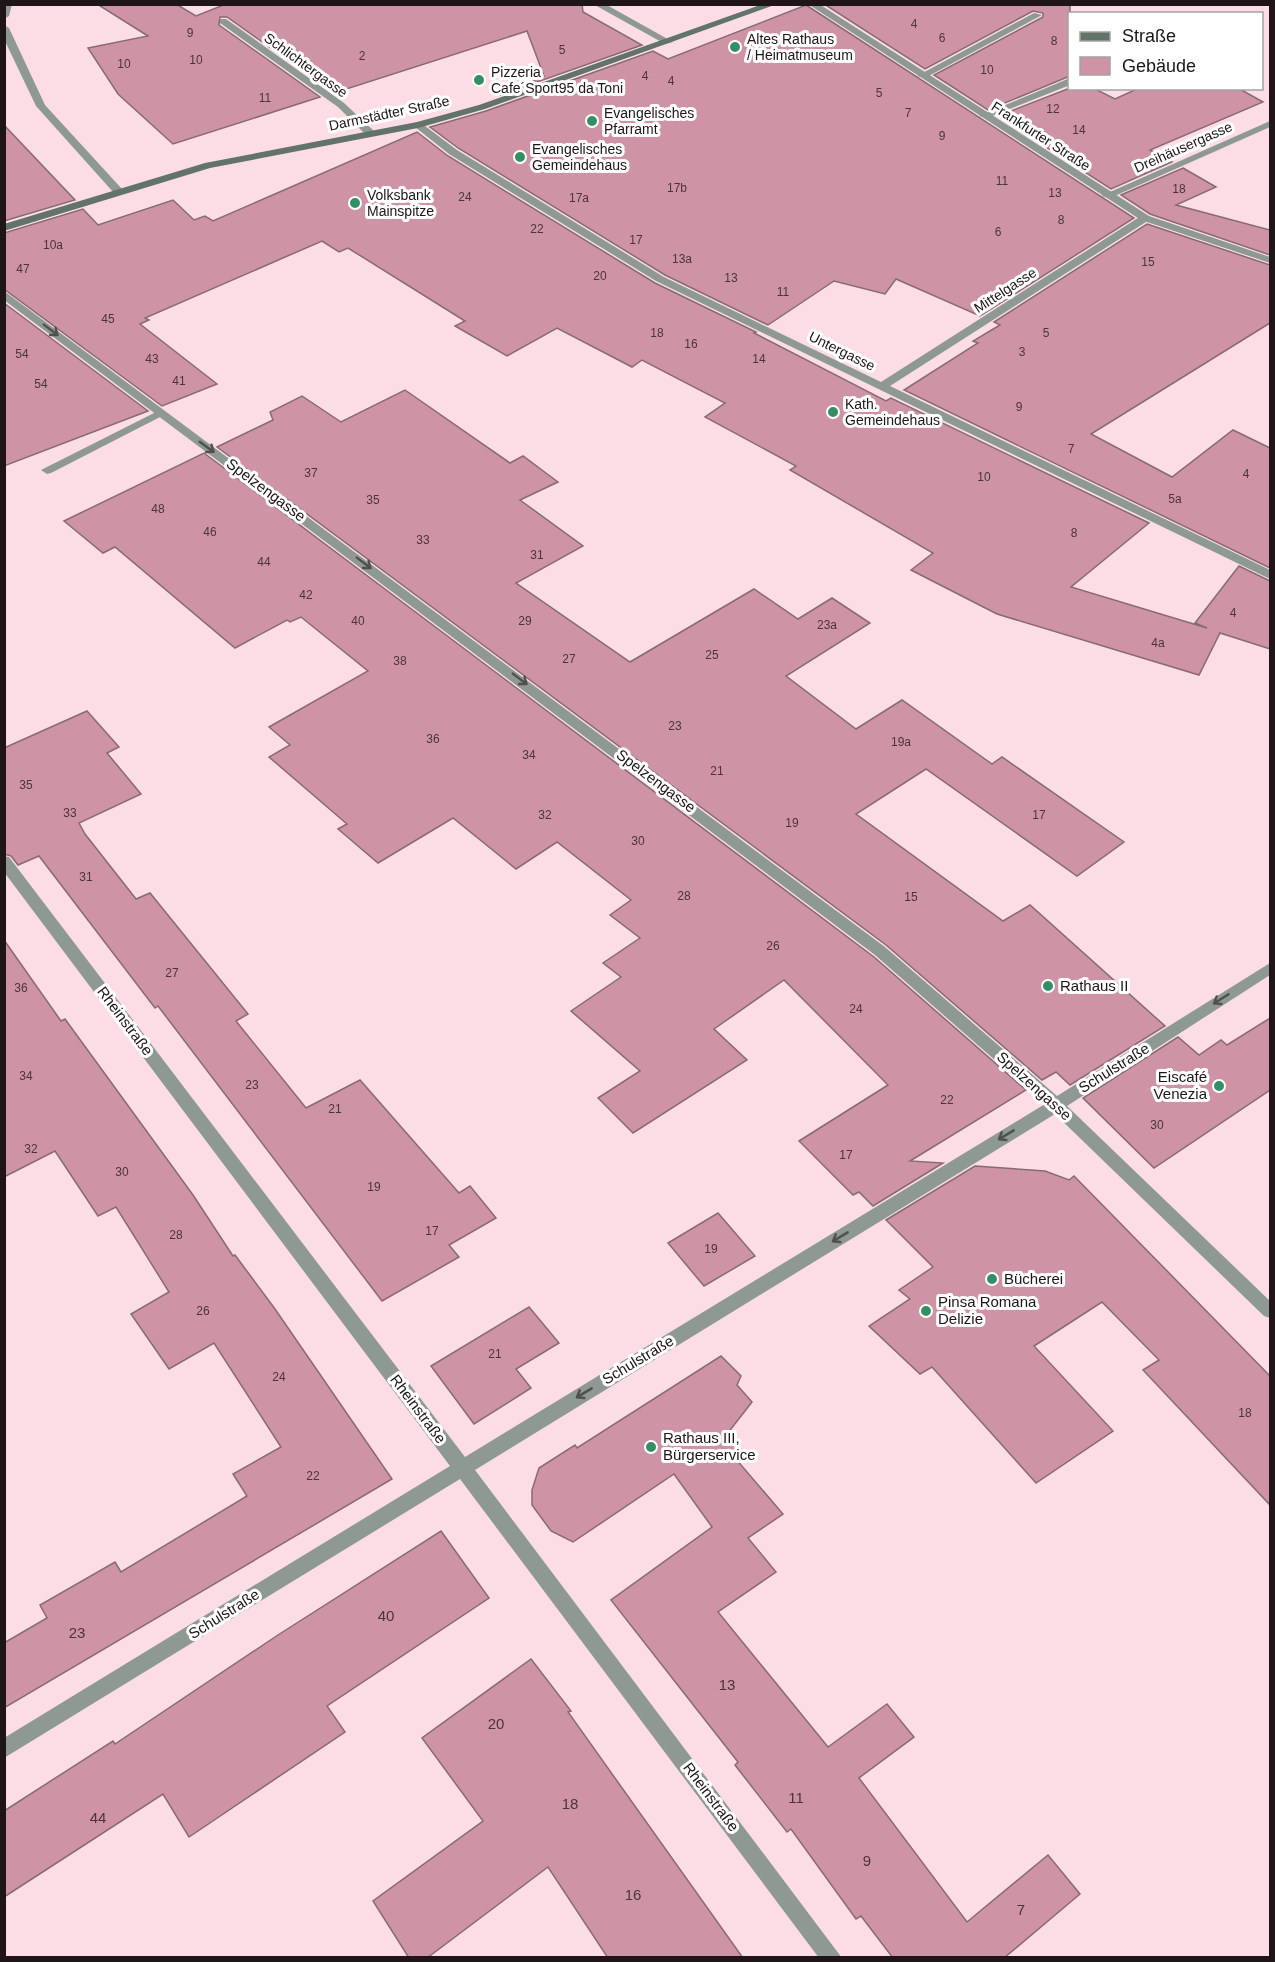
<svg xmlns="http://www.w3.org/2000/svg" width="1275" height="1962" font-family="Arial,sans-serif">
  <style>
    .building { fill: #ce94a5; stroke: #876a72; stroke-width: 1.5 }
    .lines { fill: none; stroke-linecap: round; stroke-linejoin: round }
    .service { fill: #8d9992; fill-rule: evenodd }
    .minor { fill: #8d9992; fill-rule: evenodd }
    .tertiary { fill: #8d9992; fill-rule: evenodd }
    .secondary { fill: #627369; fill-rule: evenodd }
    .oneway { stroke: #50504f }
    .poi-dot { fill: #358f64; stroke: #fff; stroke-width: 2 }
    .labels { text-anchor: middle; stroke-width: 6; stroke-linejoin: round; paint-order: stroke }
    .number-label { font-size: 12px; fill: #4b343b }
    .far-poi-label { font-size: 14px; fill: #1f1418; stroke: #fff; text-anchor: start }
    .far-street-label { font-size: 14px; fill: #1f1418; stroke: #fff }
    .street-label { font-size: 15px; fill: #1f1418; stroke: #fff }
    .poi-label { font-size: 15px; fill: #1f1418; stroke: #fff; text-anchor: start }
    .near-number-label { font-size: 15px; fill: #4b343b }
  </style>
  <rect width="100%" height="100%" fill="#fddde5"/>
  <g class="building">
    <polygon points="97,4 176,4 196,16 226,4 582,4 583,12 642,45 500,95 544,76 527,31 334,93 227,17 220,17 219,25 320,97 173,144 118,94 88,48 148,36"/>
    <polygon points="824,4 1070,4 1070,76 988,110 934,75 1043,17 1043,13 1033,11 925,69"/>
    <polygon points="806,5 1134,218 980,316 896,279 885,294 834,281 768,325 665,275 458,148 430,127 486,111 653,51 668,59"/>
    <polygon points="1070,88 1093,88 1115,99 1139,88 1238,88 1263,102 1150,150 1172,162 1111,189 998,116"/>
    <polygon points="4,125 75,200 4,221"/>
    <polygon points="417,132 448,156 655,283 756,332 754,333 886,401 891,398 1149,523 1071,587 1207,628 1195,623 1239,566 1270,581 1270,649 1220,633 1199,675 997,614 911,570 933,553 790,470 796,466 705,417 725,403 642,360 632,367 557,328 507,356 455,326 465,321 348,248 339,252 322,241 145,318 149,320 140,324 217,384 162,406 4,289 4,233 83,209 98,225 173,200 194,220 205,216 213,221"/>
    <polygon points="1183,168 1216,187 1176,205 1270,230 1270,255 1150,214 1121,195"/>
    <polygon points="1147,224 1270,265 1270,323 1091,434 1172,477 1233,430 1270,448 1270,568 904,390 978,343 973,341 1000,325 994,322"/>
    <polygon points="4,303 148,411 4,466"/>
    <polygon points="405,390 510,463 523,456 558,482 520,500 583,546 516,583 630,662 754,589 798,619 832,598 870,623 786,676 856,729 902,700 992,764 1002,757 1124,842 1077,876 926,769 856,814 1003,921 1030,905 1165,1026 1070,1085 1056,1072 1042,1080 886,945 217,447 273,420 270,412 302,396 341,422"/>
    <polygon points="204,453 874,957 1026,1090 910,1161 943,1163 873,1206 859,1192 853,1195 799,1141 888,1085 784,980 714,1029 747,1060 633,1133 598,1098 640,1071 571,1011 621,977 603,963 640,938 610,915 631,900 557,842 516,869 453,818 378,863 338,829 347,824 269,757 290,745 269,727 368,671 301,617 290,622 287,620 235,648 115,547 103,553 64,521"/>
    <polygon points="87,711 119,747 107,753 141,794 79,823 85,834 136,899 150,893 248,1014 236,1021 306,1108 360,1080 459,1193 470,1186 496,1218 449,1245 459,1257 382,1301 158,1006 155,1008 39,856 18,865 11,856 4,854 4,748"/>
    <polygon points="4,940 61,1021 65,1019 193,1195 233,1256 235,1255 275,1309 392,1479 4,1708 4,1643 47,1618 40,1605 115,1562 121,1572 247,1496 233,1474 281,1447 214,1343 169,1369 131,1314 169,1292 116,1207 98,1216 55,1151 4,1177"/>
    <polygon points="1270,1018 1270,1090 1154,1168 1083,1098 1178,1037 1199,1055 1221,1040 1227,1045"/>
    <polygon points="975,1166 1045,1171 1069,1180 1074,1176 1270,1376 1270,1505 1143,1370 1159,1360 1102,1302 1034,1346 1113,1431 1036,1483 932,1367 920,1374 869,1326 910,1299 899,1290 933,1267 886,1220"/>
    <polygon points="718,1213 755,1256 704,1286 668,1243"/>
    <polygon points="529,1307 559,1343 516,1369 531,1388 474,1424 431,1366"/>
    <polygon points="721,1356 741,1376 737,1385 752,1402 727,1434 744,1452 735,1458 783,1514 748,1538 776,1572 718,1612 828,1747 887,1704 914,1737 859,1778 967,1922 1048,1855 1080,1894 1004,1958 893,1958 861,1916 856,1919 791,1829 787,1832 735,1765 738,1762 611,1600 712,1527 674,1474 573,1542 551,1531 532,1505 532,1490 539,1468 575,1445 577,1448"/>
    <polygon points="441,1531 489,1598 327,1706 345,1732 189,1837 163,1794 4,1897 4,1811 113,1741 115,1744 278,1635"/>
    <polygon points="531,1659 571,1711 568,1712 743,1958 608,1958 548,1867 427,1958 409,1958 373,1901 483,1821 422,1738"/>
  </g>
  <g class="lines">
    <g class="service">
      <polygon points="1034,13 1042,15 925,78 917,76"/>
      <polygon points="1070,78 1070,85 987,118 979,116"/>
      <polygon points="160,410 166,413 164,415 51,473 47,474 41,470"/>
    </g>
    <g class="minor">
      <polygon points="4,4 12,4 9,16 4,19"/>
      <polygon points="593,4 605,4 673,42 665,44"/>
      <polygon points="220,19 226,19 344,103 375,132 375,136 367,136 338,107 220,23"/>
      <polygon points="4,25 9,28 45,105 122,189 122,193 114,193 36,106 4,39"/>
      <polygon points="1270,121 1270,127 1110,198 1101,196"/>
      <polygon points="415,123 421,123 457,150 664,277 881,382 1141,216 1149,216 1149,220 890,386 1270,570 1270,579 656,281 449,154 415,127"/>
      <polygon points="4,291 885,947 1057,1096 1270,963 1270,975 1067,1106 1270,1301 1270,1318 1264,1316 1055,1114 475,1470 842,1958 819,1958 460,1479 4,1758 4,1738 450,1466 4,872 4,856 9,857 465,1457 1045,1104 875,955 4,300"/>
    </g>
    <polygon class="tertiary" points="808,4 819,4 1149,216 1270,257 1270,263 1141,220"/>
    <polygon class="secondary" points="763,4 777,4 485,109 418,128 210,168 4,231 4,224 205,163 417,122 479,105"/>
  </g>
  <defs><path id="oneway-shaft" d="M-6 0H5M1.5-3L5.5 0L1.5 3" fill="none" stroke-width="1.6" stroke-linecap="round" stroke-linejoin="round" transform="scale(1.5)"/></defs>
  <g class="oneway">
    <use href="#oneway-shaft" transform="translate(51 330) rotate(37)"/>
    <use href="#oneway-shaft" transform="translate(207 447) rotate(36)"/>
    <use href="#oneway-shaft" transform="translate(364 563) rotate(37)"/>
    <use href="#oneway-shaft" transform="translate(520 679) rotate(37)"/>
    <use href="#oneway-shaft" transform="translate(1221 999) rotate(148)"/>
    <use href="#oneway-shaft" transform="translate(1006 1135) rotate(149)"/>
    <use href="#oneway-shaft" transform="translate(840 1237) rotate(149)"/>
    <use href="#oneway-shaft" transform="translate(584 1393) rotate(149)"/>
  </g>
  <g class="poi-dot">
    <circle cx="735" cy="47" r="6"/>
    <circle cx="479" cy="80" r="6"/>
    <circle cx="592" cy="121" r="6"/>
    <circle cx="520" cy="157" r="6"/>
    <circle cx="355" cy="203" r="6"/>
    <circle cx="833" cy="412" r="6"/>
    <circle cx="1048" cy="986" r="6"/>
    <circle cx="1219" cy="1086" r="6"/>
    <circle cx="992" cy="1279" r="6"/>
    <circle cx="926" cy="1311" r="6"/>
    <circle cx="651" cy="1447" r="6"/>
  </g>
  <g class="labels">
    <g class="number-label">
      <text x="914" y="28">4</text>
      <text x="190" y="37">9</text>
      <text x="942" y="42">6</text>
      <text x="1054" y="45">8</text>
      <text x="562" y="54">5</text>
      <text x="362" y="60">2</text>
      <text x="196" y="64">10</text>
      <text x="124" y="68">10</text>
      <text x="987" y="74">10</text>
      <text x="645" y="80">4</text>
      <text x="671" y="85">4</text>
      <text x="879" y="97">5</text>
      <text x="265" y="102">11</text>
      <text x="1053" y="113">12</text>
      <text x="908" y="117">7</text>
      <text x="1079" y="134">14</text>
      <text x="942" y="140">9</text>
      <text x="1002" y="185">11</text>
      <text x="677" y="192">17b</text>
      <text x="1179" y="193">18</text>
      <text x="1055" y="197">13</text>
      <text x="465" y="201">24</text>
      <text x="579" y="202">17a</text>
      <text x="1061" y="224">8</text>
      <text x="537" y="233">22</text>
      <text x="998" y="236">6</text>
      <text x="636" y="244">17</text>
      <text x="53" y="249">10a</text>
      <text x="682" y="263">13a</text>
      <text x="1148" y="266">15</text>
      <text x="23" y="273">47</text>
      <text x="600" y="280">20</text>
      <text x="731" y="282">13</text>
      <text x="783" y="296">11</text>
      <text x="108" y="323">45</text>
      <text x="657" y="337">18</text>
      <text x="1046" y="337">5</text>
      <text x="691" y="348">16</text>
      <text x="1022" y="356">3</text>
      <text x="22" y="358">54</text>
      <text x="152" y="363">43</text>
      <text x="759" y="363">14</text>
      <text x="179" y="385">41</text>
      <text x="41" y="388">54</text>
      <text x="1019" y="411">9</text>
      <text x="1071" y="453">7</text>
      <text x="311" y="477">37</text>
      <text x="1246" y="478">4</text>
      <text x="984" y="481">10</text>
      <text x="1175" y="503">5a</text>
      <text x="373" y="504">35</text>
      <text x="158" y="513">48</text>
      <text x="210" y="536">46</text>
      <text x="1074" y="537">8</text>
      <text x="423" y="544">33</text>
      <text x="537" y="559">31</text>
      <text x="264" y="566">44</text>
      <text x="306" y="599">42</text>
      <text x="1233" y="617">4</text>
      <text x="358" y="625">40</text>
      <text x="525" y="625">29</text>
      <text x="827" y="629">23a</text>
      <text x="1158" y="647">4a</text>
      <text x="712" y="659">25</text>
      <text x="569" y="663">27</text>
      <text x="400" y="665">38</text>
      <text x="675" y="730">23</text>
      <text x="433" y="743">36</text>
      <text x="901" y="746">19a</text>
      <text x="529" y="759">34</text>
      <text x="717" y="775">21</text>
      <text x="26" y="789">35</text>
      <text x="70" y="817">33</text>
      <text x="545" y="819">32</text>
      <text x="1039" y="819">17</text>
      <text x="792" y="827">19</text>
      <text x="638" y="845">30</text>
      <text x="86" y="881">31</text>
      <text x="684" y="900">28</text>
      <text x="911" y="901">15</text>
      <text x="773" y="950">26</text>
      <text x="172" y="977">27</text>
      <text x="21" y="992">36</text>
      <text x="856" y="1013">24</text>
      <text x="26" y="1080">34</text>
      <text x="252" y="1089">23</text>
      <text x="947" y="1104">22</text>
      <text x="335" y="1113">21</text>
      <text x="1157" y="1129">30</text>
      <text x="31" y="1153">32</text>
      <text x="846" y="1159">17</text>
      <text x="122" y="1176">30</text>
      <text x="374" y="1191">19</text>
      <text x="432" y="1235">17</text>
      <text x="176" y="1239">28</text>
      <text x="711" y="1253">19</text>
      <text x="203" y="1315">26</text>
      <text x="495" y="1358">21</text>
      <text x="279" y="1381">24</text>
      <text x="1245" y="1417">18</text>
      <text x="313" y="1480">22</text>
    </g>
    <g class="far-poi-label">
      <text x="747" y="44">Altes Rathaus<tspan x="747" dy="16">/ Heimatmuseum</tspan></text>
      <text x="491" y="77">Pizzeria<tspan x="491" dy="16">Cafe´Sport95 da Toni</tspan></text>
      <text x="604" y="118">Evangelisches<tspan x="604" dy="16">Pfarramt</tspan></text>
      <text x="532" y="154">Evangelisches<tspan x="532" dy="16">Gemeindehaus</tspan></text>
      <text x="367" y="200">Volksbank<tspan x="367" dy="16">Mainspitze</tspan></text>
      <text x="845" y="409">Kath.<tspan x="845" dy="16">Gemeindehaus</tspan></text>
    </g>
    <g class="far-street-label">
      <text transform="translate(306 65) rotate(36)" y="5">Schlichtergasse</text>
      <text transform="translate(389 113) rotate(-12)" y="5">Darmstädter Straße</text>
      <text transform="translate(1041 136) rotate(33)" y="5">Frankfurter Straße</text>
      <text transform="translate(1183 147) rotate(-24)" y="5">Dreihäusergasse</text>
      <text transform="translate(1005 290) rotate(-33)" y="5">Mittelgasse</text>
      <text transform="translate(842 351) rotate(26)" y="5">Untergasse</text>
    </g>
    <g class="street-label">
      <text transform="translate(266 490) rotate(37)" y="5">Spelzengasse</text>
      <text transform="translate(656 781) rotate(37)" y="5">Spelzengasse</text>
      <text transform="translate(125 1021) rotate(53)" y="5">Rheinstraße</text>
      <text transform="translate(1114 1068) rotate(-32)" y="5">Schulstraße</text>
      <text transform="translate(1034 1086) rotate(42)" y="5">Spelzengasse</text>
      <text transform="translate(638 1360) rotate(-31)" y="5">Schulstraße</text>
      <text transform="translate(418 1409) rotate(53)" y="5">Rheinstraße</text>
      <text transform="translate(224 1614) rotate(-32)" y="5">Schulstraße</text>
      <text transform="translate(711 1797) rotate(53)" y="5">Rheinstraße</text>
    </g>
    <g class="poi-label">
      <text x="1060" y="991">Rathaus II</text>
      <text x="1207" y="1082" text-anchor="end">Eiscafé<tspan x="1207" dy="17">Venezia</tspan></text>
      <text x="1004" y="1284">Bücherei</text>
      <text x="938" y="1307">Pinsa Romana<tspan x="938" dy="17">Delizie</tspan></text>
      <text x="663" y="1443">Rathaus III,<tspan x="663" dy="17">Bürgerservice</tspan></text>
    </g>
    <g class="near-number-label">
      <text x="386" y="1621">40</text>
      <text x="77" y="1638">23</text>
      <text x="727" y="1690">13</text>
      <text x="496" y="1729">20</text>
      <text x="796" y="1803">11</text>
      <text x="570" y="1809">18</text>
      <text x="98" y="1823">44</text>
      <text x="867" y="1866">9</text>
      <text x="633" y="1900">16</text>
      <text x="1021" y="1915">7</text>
    </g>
  </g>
  <rect width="1275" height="1962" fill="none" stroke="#1f1418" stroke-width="12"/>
  <rect x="1068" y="12" width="195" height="78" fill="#ffffff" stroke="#a5a1a3" stroke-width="1.5"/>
  <rect x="1080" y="32" width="30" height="9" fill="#627369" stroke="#a5a1a3" stroke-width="1.5"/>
  <text x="1122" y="42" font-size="18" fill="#1f1418">Straße</text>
  <rect x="1080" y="57" width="30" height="18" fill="#ce94a5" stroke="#a5a1a3" stroke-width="1.5"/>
  <text x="1122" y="72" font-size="18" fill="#1f1418">Gebäude</text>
</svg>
